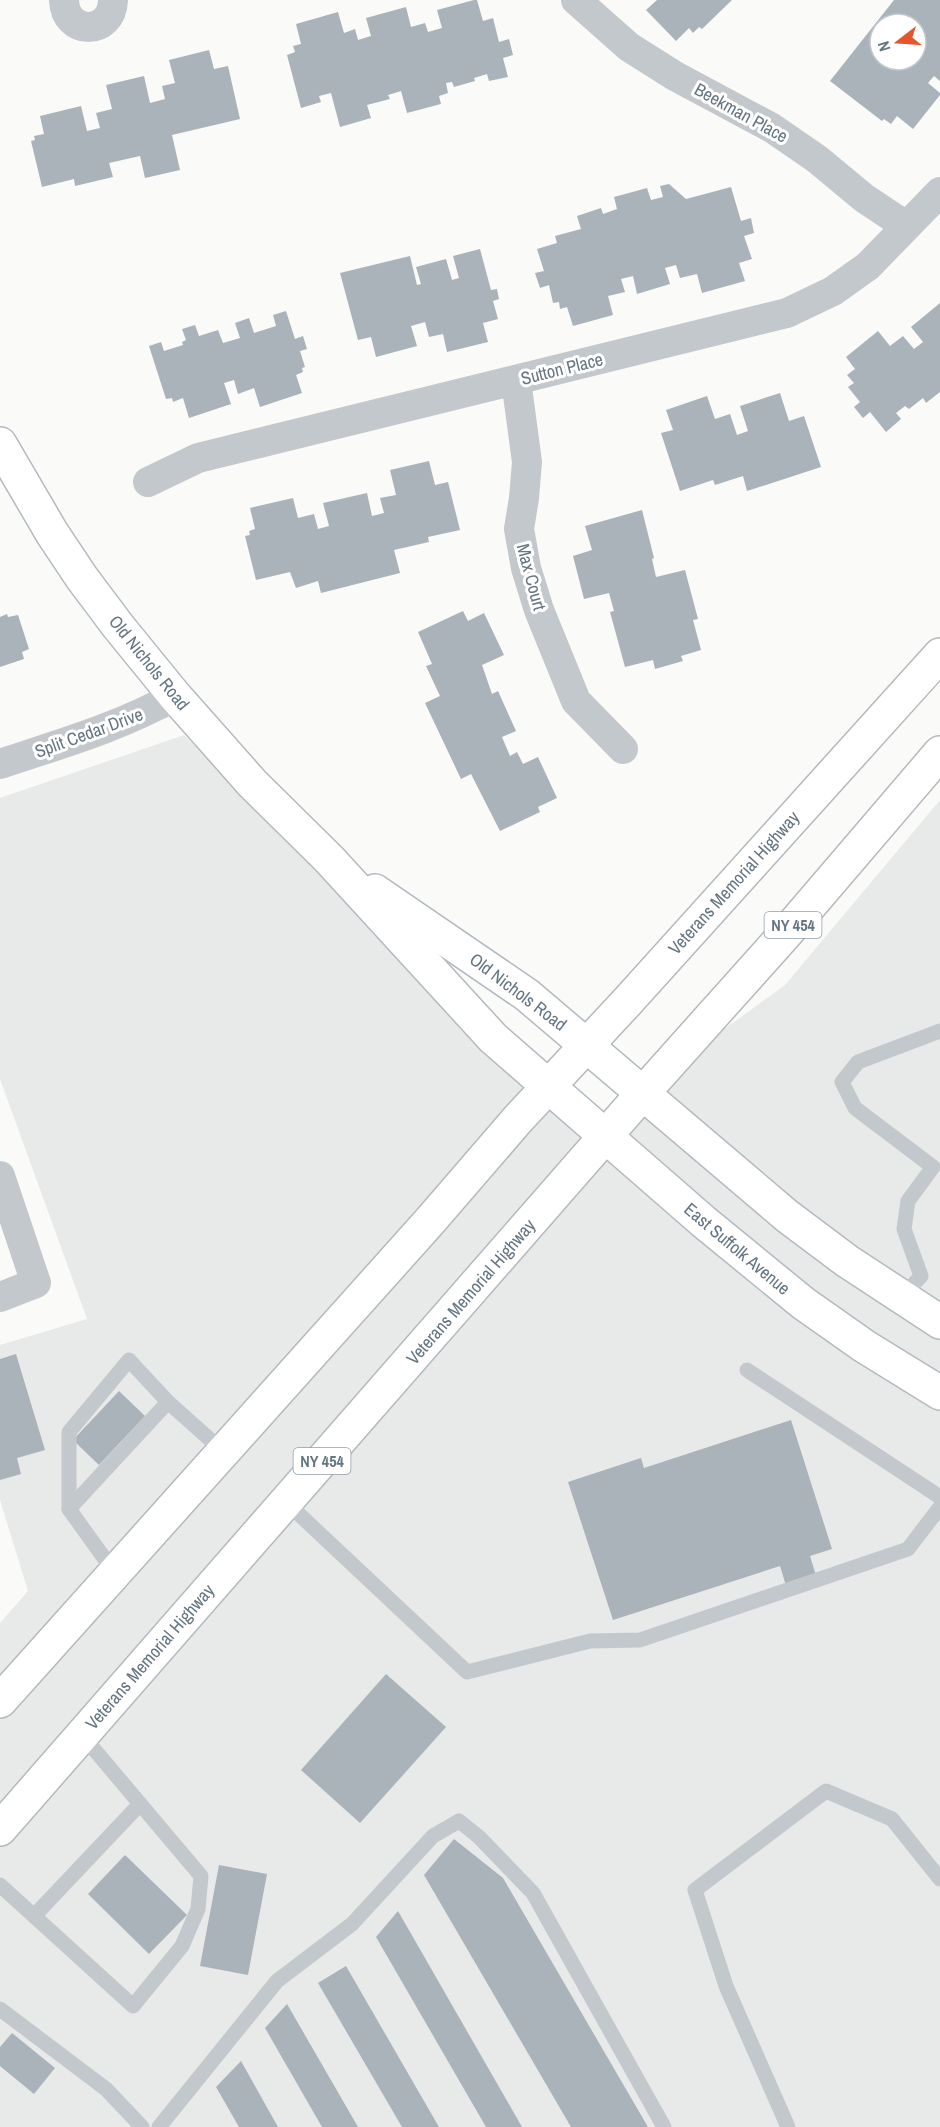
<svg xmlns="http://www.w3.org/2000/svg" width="940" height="2127" font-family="'Archivo Narrow',sans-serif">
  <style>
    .built { fill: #e8e9e9 }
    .building { fill: #aab3b9; fill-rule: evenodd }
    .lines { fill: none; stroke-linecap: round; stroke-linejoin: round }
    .secondary-casing { stroke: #b3babf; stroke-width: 36 }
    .highway-casing { stroke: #b4b9bd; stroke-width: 36 }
    .lane { stroke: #c3c8cc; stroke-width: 15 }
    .street { stroke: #c3c8cc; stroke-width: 30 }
    .secondary { stroke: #fff; stroke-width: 33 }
    .highway { stroke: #fff; stroke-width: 33 }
    .labels { text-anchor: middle; stroke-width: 6; stroke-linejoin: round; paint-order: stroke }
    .shield { fill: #fff; stroke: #939fa8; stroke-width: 1.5 }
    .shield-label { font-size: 16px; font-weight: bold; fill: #657683 }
    .street-label { font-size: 18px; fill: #657683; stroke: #fff }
  </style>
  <rect width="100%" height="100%" fill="#fafaf8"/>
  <polygon class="built" points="184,735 591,1126 785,985 940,800 940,2127 0,2127 0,1623 28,1591 0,1500 0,1345 87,1319 0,1079 0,798"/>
  <g class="building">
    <polygon points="474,0 477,0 483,21 493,18 499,42 509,39 513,55 503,58 508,77 489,81 487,74 474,78 475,81 454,87 452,82 446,83 448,93 439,96 441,104 407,113 401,91 388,95 390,99 367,105 371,118 340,127 331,93 319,96 321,102 301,108 287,55 295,52 293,46 301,44 296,24 338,12 344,33 355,29 358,40 371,36 366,18 406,7 411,27 425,23 428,32 442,28 437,10"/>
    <polygon points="657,0 732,0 702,29 699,27 693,33 689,28 676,41 646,10"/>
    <path d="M894,0H940V81L934,76L928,83L940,93V95L913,129L897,116L891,124L884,119L882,121L830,81ZM880,24H916V60H880Z"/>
    <polygon points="209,50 214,69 228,66 240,119 172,135 180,170 145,178 140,156 109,163 113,177 75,186 74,179 42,187 31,141 35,140 34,136 44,134 40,116 81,106 87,131 100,128 96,113 112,109 106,85 144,76 150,103 165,99 162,86 175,83 169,60"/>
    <polygon points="669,184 686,199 731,187 741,221 751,218 754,233 744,236 752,259 739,263 745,281 702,293 697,274 680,278 676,265 665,268 670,284 637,294 633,276 621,279 625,292 608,296 613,315 573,326 567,307 560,309 559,302 553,303 549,285 540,288 535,273 544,271 537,249 557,243 555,236 581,229 577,216 601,208 603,214 617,209 614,197 647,188 651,200 663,197 660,186"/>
    <polygon points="480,249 491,290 497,289 499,299 493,301 498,319 483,323 488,342 447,352 443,334 429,337 425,322 411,326 417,346 376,357 371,337 358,340 340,273 410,256 417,285 421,284 416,267 446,259 452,280 459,278 453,256"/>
    <polygon points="940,303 940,392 926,403 923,398 909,409 905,406 896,413 901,419 886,432 870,412 863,418 854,407 860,402 848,387 854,383 847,375 855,369 846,357 878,331 890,346 903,336 914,349 923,342 911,327"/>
    <polygon points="286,311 295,339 303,336 307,349 300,351 305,367 302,368 303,372 296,375 302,393 260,407 254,388 238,394 234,380 224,383 231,404 189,418 183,398 173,402 172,398 166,399 149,346 161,342 164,351 183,345 182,342 186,340 182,329 195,325 199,336 218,330 223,343 240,338 235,323 249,318 254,333 276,326 273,315"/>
    <polygon points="780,393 789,421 804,416 821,467 747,491 743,476 715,485 713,480 680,491 661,433 673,430 666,410 707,396 715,419 730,414 737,435 748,431 740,406"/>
    <polygon points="429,461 435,485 448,482 460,530 428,537 429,542 394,550 400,573 321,593 318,581 296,588 290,572 256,580 245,536 250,535 249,531 255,529 250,508 293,498 298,518 314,514 318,529 329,526 323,503 367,493 372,516 384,513 380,498 396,495 390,470"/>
    <polygon points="642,510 654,558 652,559 656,577 685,570 698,619 693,620 701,650 681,656 683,661 655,669 653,660 625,667 610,612 614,611 609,593 584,599 573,556 592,550 585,526"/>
    <polygon points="463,611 468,621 484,613 504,655 482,665 492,694 498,691 516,731 502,737 510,756 517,752 523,764 538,757 557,798 538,807 540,812 500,831 471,774 461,779 425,703 440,696 426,666 432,664 418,632"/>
    <polygon points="7,614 8,617 18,615 29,649 22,652 24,659 0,667 0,617"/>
    <polygon points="16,1354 45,1450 17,1458 21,1474 0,1480 0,1359"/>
    <polygon points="119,1391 145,1416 99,1465 73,1440"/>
    <polygon points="791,1420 832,1549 810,1556 817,1579 787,1589 780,1566 613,1620 568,1482 641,1458 644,1468"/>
    <polygon points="386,1674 446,1727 360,1823 301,1770"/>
    <polygon points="454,1839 503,1878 648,2127 571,2127 424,1875"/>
    <polygon points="125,1855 187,1915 149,1954 88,1894"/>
    <polygon points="219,1865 267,1874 248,1975 200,1966"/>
    <polygon points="398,1911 522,2127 486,2127 376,1937"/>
    <polygon points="346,1966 439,2127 402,2127 318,1983"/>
    <polygon points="287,2004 358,2127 322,2127 265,2028"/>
    <polygon points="12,2033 55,2068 34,2094 0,2066 0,2047"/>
    <polygon points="241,2061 278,2127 239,2127 216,2087"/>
  </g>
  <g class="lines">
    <g class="secondary-casing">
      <g id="secondary">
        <polyline points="0,444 52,533 82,578 118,626 175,696 252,783 329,859 493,1038 704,1222 803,1303 864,1346 940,1393"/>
        <polyline points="375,891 527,995 787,1216 847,1261 940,1322"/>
      </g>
    </g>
    <g class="highway-casing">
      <g id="highway">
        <polyline points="0,1701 430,1221 518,1119 627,1002 940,655"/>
        <polyline points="0,1829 643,1093 787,932 940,753"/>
      </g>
    </g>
    <g class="lane">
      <polyline points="901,1298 921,1276 904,1229 908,1201 933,1167 855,1108 842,1082 858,1062 940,1031"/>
      <polyline points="747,1370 940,1497"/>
      <polyline points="286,1502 467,1672 590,1641 640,1640 908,1549 940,1507"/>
      <polyline points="69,1509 168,1402"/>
      <polyline points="115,1573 69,1509 69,1432 129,1360 168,1402 224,1452"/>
      <polyline points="0,1885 133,2006 182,1946 198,1909 201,1876 82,1735"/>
      <polyline points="34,1916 140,1804"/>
      <polyline points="0,2009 106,2089 142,2127"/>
      <polyline points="159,2127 277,1981 352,1924 433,1836 459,1821 479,1837 533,1893 664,2127"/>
      <polyline points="788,2127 726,1986 695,1890 826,1791 892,1819 940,1879"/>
    </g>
    <g class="street">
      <path d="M64,0C65,36 112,36 113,0"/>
      <polyline points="576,0 629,47 675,76 772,128 817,159 864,198 906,226"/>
      <polyline points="516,380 527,462 524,498 519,529 526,568 539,610 576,701 623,749"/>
      <polyline points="148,482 198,458 787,313 833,291 868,266 940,192"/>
      <path d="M0,764C60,744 120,727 175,696"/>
      <polyline points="0,1176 36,1283 0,1297"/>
    </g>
    <use href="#secondary" class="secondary"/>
    <use href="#highway" class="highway"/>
  </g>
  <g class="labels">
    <g class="shield">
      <rect x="764.5" y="912" width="57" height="26" rx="4.5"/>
      <rect x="293.5" y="1448" width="57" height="26" rx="4.5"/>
    </g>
    <g class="shield-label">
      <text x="793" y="931">NY 454</text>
      <text x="322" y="1467">NY 454</text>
    </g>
    <g class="street-label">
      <text transform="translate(741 113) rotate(29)" y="6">Beekman Place</text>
      <text transform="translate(562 369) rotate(-14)" y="6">Sutton Place</text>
      <text transform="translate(531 577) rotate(75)" y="6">Max Court</text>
      <text transform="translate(149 663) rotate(51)" y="6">Old Nichols Road</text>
      <text transform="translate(89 733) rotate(-20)" y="6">Split Cedar Drive</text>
      <text transform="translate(734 883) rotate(-48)" y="6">Veterans Memorial Highway</text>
      <text transform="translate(518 992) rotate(37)" y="6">Old Nichols Road</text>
      <text transform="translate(737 1249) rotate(40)" y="6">East Suffolk Avenue</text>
      <text transform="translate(471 1292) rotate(-49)" y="6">Veterans Memorial Highway</text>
      <text transform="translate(150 1657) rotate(-49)" y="6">Veterans Memorial Highway</text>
    </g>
  </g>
  <g transform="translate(898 42) rotate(253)"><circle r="28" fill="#ffffff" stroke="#c1c8cd" stroke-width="1.5"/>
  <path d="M0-4.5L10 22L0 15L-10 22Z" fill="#e4572e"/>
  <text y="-9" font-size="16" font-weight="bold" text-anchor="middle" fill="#657683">N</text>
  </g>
</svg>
